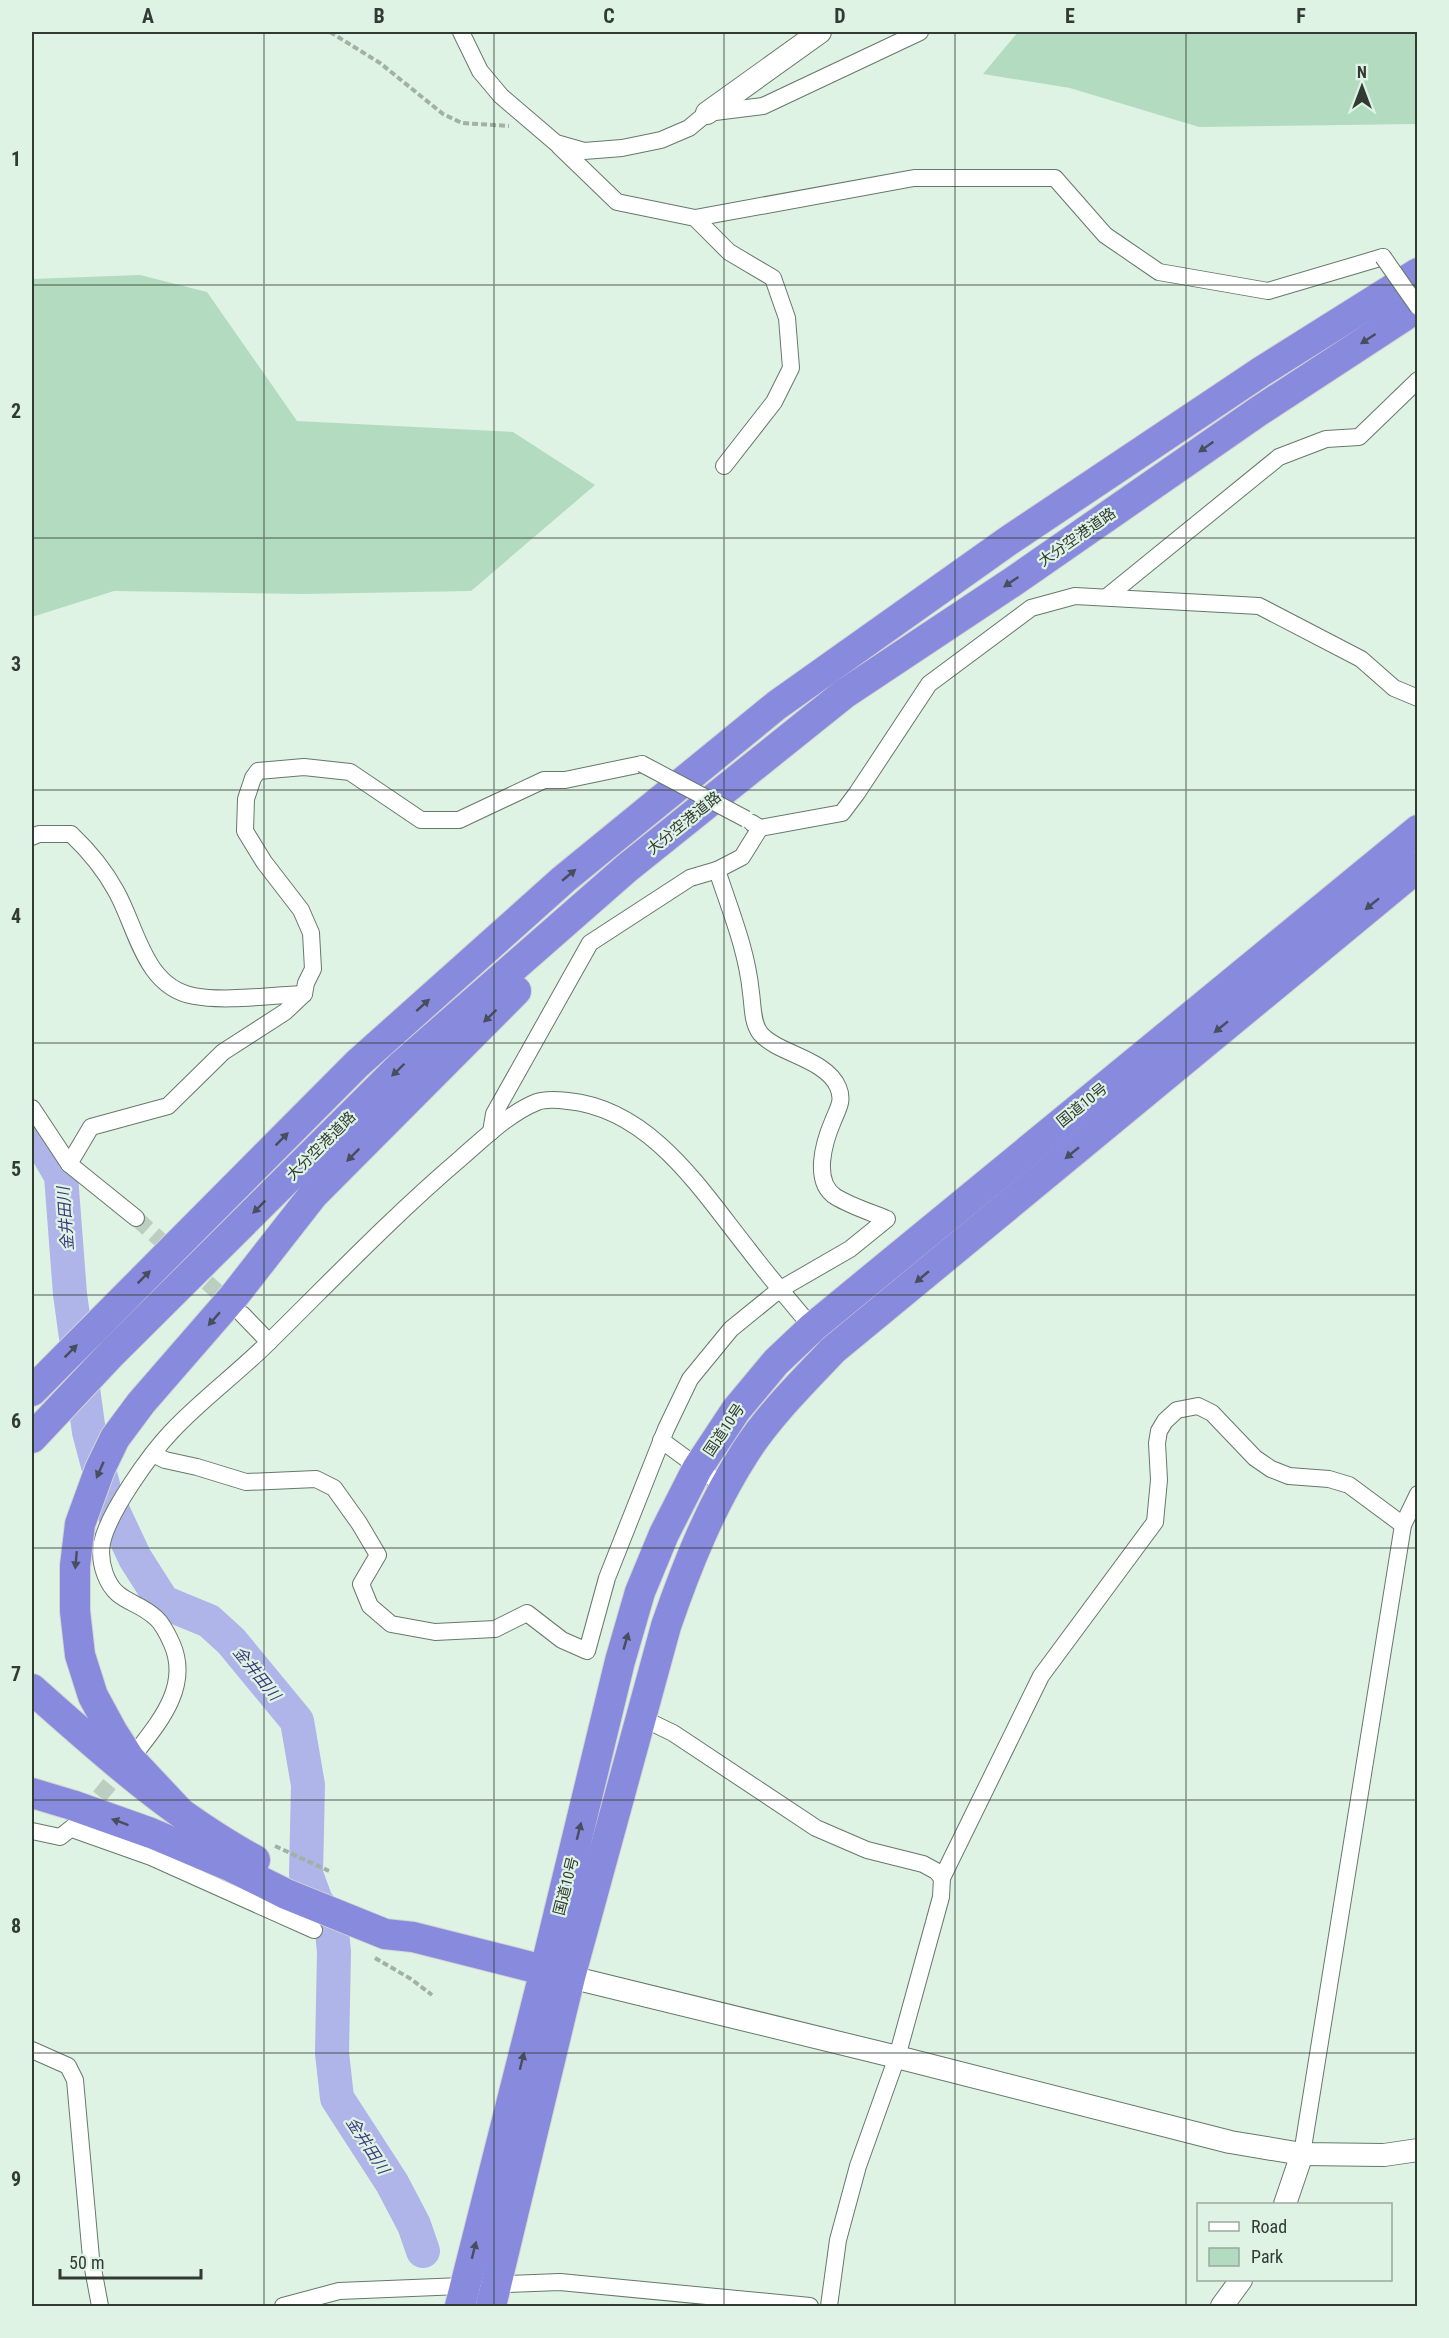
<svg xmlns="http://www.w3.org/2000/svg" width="1449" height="2338" font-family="'Roboto Condensed','Noto Sans JP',sans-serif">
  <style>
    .green { fill: #b3dbbf }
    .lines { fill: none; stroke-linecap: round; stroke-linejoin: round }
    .river { stroke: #afb4e9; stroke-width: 34 }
    .street-tunnel { stroke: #bccec2; stroke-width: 16; stroke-dasharray: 16 8; stroke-linecap: butt }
    .street-casing { stroke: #66786b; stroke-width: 18 }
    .secondary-casing { stroke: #66786b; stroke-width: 24 }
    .highway-casing { stroke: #d2d4d2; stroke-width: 32 }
    .path { stroke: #a1b1a6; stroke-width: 4; stroke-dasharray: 6 3; stroke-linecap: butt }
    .street { stroke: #fff; stroke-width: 16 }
    .secondary { stroke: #fff; stroke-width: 22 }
    .highway { stroke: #878add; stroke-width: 30 }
    .street-bridge-casing { stroke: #66786b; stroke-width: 18; stroke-linecap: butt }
    .street-bridge { stroke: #fff; stroke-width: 16 }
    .oneway { fill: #474e5e }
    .grid { fill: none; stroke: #323a34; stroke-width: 1.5; stroke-opacity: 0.55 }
    .labels { text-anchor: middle; stroke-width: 4.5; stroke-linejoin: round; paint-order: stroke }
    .street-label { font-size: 15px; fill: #323a34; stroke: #dff3e5 }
    .water-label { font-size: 16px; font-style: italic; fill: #3b3a7a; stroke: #dff3e5 }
    .neatline { fill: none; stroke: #323a34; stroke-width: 2 }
    .grid-label { font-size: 20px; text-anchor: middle; font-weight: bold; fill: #323a34 }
  </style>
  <rect width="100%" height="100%" fill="#dff3e5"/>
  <g class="green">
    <polygon points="1018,32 1417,32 1417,124 1199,127 1070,88 983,74"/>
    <polygon points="140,275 207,292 297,421 513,432 595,485 471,591 303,594 114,591 32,617 32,279"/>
  </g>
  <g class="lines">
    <polyline class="river" points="32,1126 61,1176 70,1294 89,1432 106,1496 135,1558 163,1602 209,1621 231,1641 297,1721 308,1785 306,1874 316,1901 331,1922 334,1952 332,2053 337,2098 392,2183 414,2225 423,2251"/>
    <g class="street-tunnel">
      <polyline points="136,1218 233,1306"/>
      <polyline points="84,1815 127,1763"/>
    </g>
    <g class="street-casing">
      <g id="street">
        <polyline points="461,32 480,71 501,96 556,143 584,151 622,148 661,140 689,128 707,113 763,106 920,32"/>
        <polyline points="559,146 617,202 695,218 729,252 773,278 787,318 791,368 774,402 724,466"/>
        <polyline points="695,218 914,178 1055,178 1105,235 1159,272 1268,291 1383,257"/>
        <polyline points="1108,596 1279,457 1326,439 1359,437 1418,380"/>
        <polyline points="752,823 760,828 842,813 857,793 929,684 1031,608 1075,596 1259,606 1361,659 1394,688 1418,698"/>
        <path d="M32,837L39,834H71C89,851 104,869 116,891C137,928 144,987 194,996C226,1002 271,995 304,994"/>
        <polyline points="32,1108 69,1164 136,1218"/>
        <polyline points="491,1132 494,1114 590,943 690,878 717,870"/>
        <polyline points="69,1164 91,1127 168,1106 223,1052 285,1012 304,994 306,983 313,969 311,933 301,910 264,862 245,831 246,799 253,778 258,771 304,767 350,772 421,820 459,820 544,780 565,780 642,764"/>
        <polyline points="242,1314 269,1342"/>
        <polyline points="661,1440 726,1488"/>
        <path d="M153,1454L165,1460L197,1467L246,1482L316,1479L334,1488L359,1523L378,1555L361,1584L370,1606L391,1624L435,1632L495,1629L527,1613L562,1640L587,1651L607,1578L666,1429L690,1379L731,1329L779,1290L850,1249L887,1219C870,1212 851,1206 836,1197C812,1182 824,1142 833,1121C838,1108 844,1101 838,1087C825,1058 777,1054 760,1033C752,1022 753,1006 751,993C747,950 730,910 717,870L742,857L760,828"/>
        <polyline points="642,1718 673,1733 816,1828 867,1850 923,1864 936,1871 942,1878"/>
        <path d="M137,1751C161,1720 190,1685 172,1644C168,1635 163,1624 156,1618C136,1599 116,1604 105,1574C101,1563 100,1554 102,1543C108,1513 150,1454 172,1431C202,1399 238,1373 269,1342C332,1280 393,1216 461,1158C483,1139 509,1113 537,1102C545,1099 560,1100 568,1101C651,1109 701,1190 748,1249C770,1278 793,1305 816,1332"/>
        <polyline points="72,1829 151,1857 314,1930"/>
        <polyline points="32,1831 60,1837 78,1823"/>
        <polyline points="32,2050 68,2066 75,2080 91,2258 100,2306"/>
        <polyline points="1302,2154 1403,1525 1418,1494"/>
        <polyline points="283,2306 339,2291 560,2282 810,2306"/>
        <polyline points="829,2306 838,2240 858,2166 897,2057 941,1897 942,1878 1041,1676 1155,1522 1159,1480 1157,1443 1159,1431 1165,1421 1177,1410 1198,1406 1212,1413 1255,1458 1271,1469 1289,1476 1329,1479 1349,1485 1403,1525"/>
      </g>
    </g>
    <g class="secondary-casing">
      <g id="secondary">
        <polyline points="707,113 820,32"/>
        <polyline points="570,1977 897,2057 1230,2142 1302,2154 1384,2155 1418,2150"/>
        <polyline points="1285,2204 1302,2154"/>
        <polyline points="1222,2306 1241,2280"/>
      </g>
    </g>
    <g class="highway-casing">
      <g id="highway">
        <polyline points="32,1391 357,1064 564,879 777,705 1008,541 1262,371 1418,273"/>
        <polyline points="32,1438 112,1353 402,1065 627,868 844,694 1014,581 1259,411 1418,307"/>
        <path d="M32,1689C102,1751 172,1815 255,1860"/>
        <polyline points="32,1793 72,1805 151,1833 232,1867 286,1894 385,1934 413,1937 563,1975"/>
        <polyline points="177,1809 130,1759 112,1731 93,1696 80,1655 75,1611 75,1566 80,1524 100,1469 115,1438 141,1403 234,1296 313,1195 516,991"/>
        <polyline points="460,2306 545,1970 620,1661 640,1592 664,1534 697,1469 736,1410 776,1362 813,1327 1418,830"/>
        <path d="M491,2306L570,1977L666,1626C687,1565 711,1505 746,1451C770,1414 803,1382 833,1350L1418,867"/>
      </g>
    </g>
    <g class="path">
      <polyline points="330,32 380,63 443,114 462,123 509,126"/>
      <polyline points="275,1846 329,1871"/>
      <polyline points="375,1958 411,1979 432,1995"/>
    </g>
    <use href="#street" class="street"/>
    <use href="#secondary" class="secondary"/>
    <use href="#highway" class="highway"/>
    <g class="street-bridge-casing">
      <g id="street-bridge">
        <polyline points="1383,257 1418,307"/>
        <polyline points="642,764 746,819"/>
      </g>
    </g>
    <use href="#street-bridge" class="street-bridge"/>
  </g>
  <defs><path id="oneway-solid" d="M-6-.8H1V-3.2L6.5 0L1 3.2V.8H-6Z" transform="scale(1.5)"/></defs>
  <g class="oneway">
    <use href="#oneway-solid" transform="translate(1368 339) rotate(147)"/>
    <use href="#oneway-solid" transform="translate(1206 447) rotate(145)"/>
    <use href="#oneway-solid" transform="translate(1011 582) rotate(146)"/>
    <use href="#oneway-solid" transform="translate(569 875) rotate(-40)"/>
    <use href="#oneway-solid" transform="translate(1372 904) rotate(141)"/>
    <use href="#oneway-solid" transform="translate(423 1005) rotate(-42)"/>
    <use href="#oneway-solid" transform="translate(490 1016) rotate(136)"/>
    <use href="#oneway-solid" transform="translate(1221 1027) rotate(141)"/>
    <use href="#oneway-solid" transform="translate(398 1070) rotate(136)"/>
    <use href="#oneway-solid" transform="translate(282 1139) rotate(-45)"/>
    <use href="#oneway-solid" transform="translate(1072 1153) rotate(141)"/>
    <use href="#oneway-solid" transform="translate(353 1155) rotate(135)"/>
    <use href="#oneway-solid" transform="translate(259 1207) rotate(135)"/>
    <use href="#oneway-solid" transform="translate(144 1277) rotate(-45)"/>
    <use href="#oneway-solid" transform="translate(922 1277) rotate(140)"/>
    <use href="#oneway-solid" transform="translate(214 1319) rotate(131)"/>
    <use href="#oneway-solid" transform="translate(71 1351) rotate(-45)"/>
    <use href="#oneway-solid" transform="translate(100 1470) rotate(114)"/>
    <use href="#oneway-solid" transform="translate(76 1560) rotate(95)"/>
    <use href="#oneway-solid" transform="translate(626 1641) rotate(-74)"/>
    <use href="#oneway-solid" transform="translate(120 1822) rotate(-160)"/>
    <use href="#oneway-solid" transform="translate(579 1831) rotate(-76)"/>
    <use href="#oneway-solid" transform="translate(522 2061) rotate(-76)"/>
    <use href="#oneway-solid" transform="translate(474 2250) rotate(-76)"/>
  </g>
  <path class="grid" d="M264,32V2306M494,32V2306M724,32V2306M955,32V2306M1186,32V2306M32,285H1418M32,538H1418M32,790H1418M32,1043H1418M32,1295H1418M32,1548H1418M32,1800H1418M32,2053H1418"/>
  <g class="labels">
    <g class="street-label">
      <text transform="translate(1077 537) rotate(-35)" y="5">大分空港道路</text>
      <text transform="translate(684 823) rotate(-39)" y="5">大分空港道路</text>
      <text transform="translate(1082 1105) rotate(-39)" y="5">国道10号</text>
      <text transform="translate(321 1146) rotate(-45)" y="5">大分空港道路</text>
      <text transform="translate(724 1430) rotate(-56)" y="5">国道10号</text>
      <text transform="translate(566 1886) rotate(-76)" y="5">国道10号</text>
    </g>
    <g class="water-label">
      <text transform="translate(65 1219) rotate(-94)" y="6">金井田川</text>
      <text transform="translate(257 1673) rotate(51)" y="6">金井田川</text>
      <text transform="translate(368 2145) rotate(57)" y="6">金井田川</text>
    </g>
  </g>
  <rect width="1449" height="2338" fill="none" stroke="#dff3e5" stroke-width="66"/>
  <rect x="1197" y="2203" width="195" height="78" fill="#dff3e5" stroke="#9aa99e" stroke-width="1.5"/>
  <rect x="1209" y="2222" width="30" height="9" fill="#ffffff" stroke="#9aa99e" stroke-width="1.5"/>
  <text x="1251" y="2233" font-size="18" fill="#323a34">Road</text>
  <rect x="1209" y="2248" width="30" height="18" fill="#b3dbbf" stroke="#9aa99e" stroke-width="1.5"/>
  <text x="1251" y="2263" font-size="18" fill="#323a34">Park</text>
  <g transform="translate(1362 87)" stroke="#dff3e5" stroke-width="4.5" paint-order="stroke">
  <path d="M0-4.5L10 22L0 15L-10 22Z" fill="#323a34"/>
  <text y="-9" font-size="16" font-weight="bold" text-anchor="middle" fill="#323a34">N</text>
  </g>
  <path d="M60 2269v9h141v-9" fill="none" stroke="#323a34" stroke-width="3"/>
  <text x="69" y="2269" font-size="18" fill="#323a34" stroke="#dff3e5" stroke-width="4.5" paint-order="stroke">50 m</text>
  <rect x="33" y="33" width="1383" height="2272" class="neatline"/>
  <g class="grid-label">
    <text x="148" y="23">A</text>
    <text x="379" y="23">B</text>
    <text x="609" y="23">C</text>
    <text x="840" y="23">D</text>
    <text x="1070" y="23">E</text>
    <text x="1301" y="23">F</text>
    <text x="16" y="166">1</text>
    <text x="16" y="418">2</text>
    <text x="16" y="671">3</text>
    <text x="16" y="923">4</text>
    <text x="16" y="1176">5</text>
    <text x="16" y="1428">6</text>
    <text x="16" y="1681">7</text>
    <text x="16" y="1933">8</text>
    <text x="16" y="2186">9</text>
  </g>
</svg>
